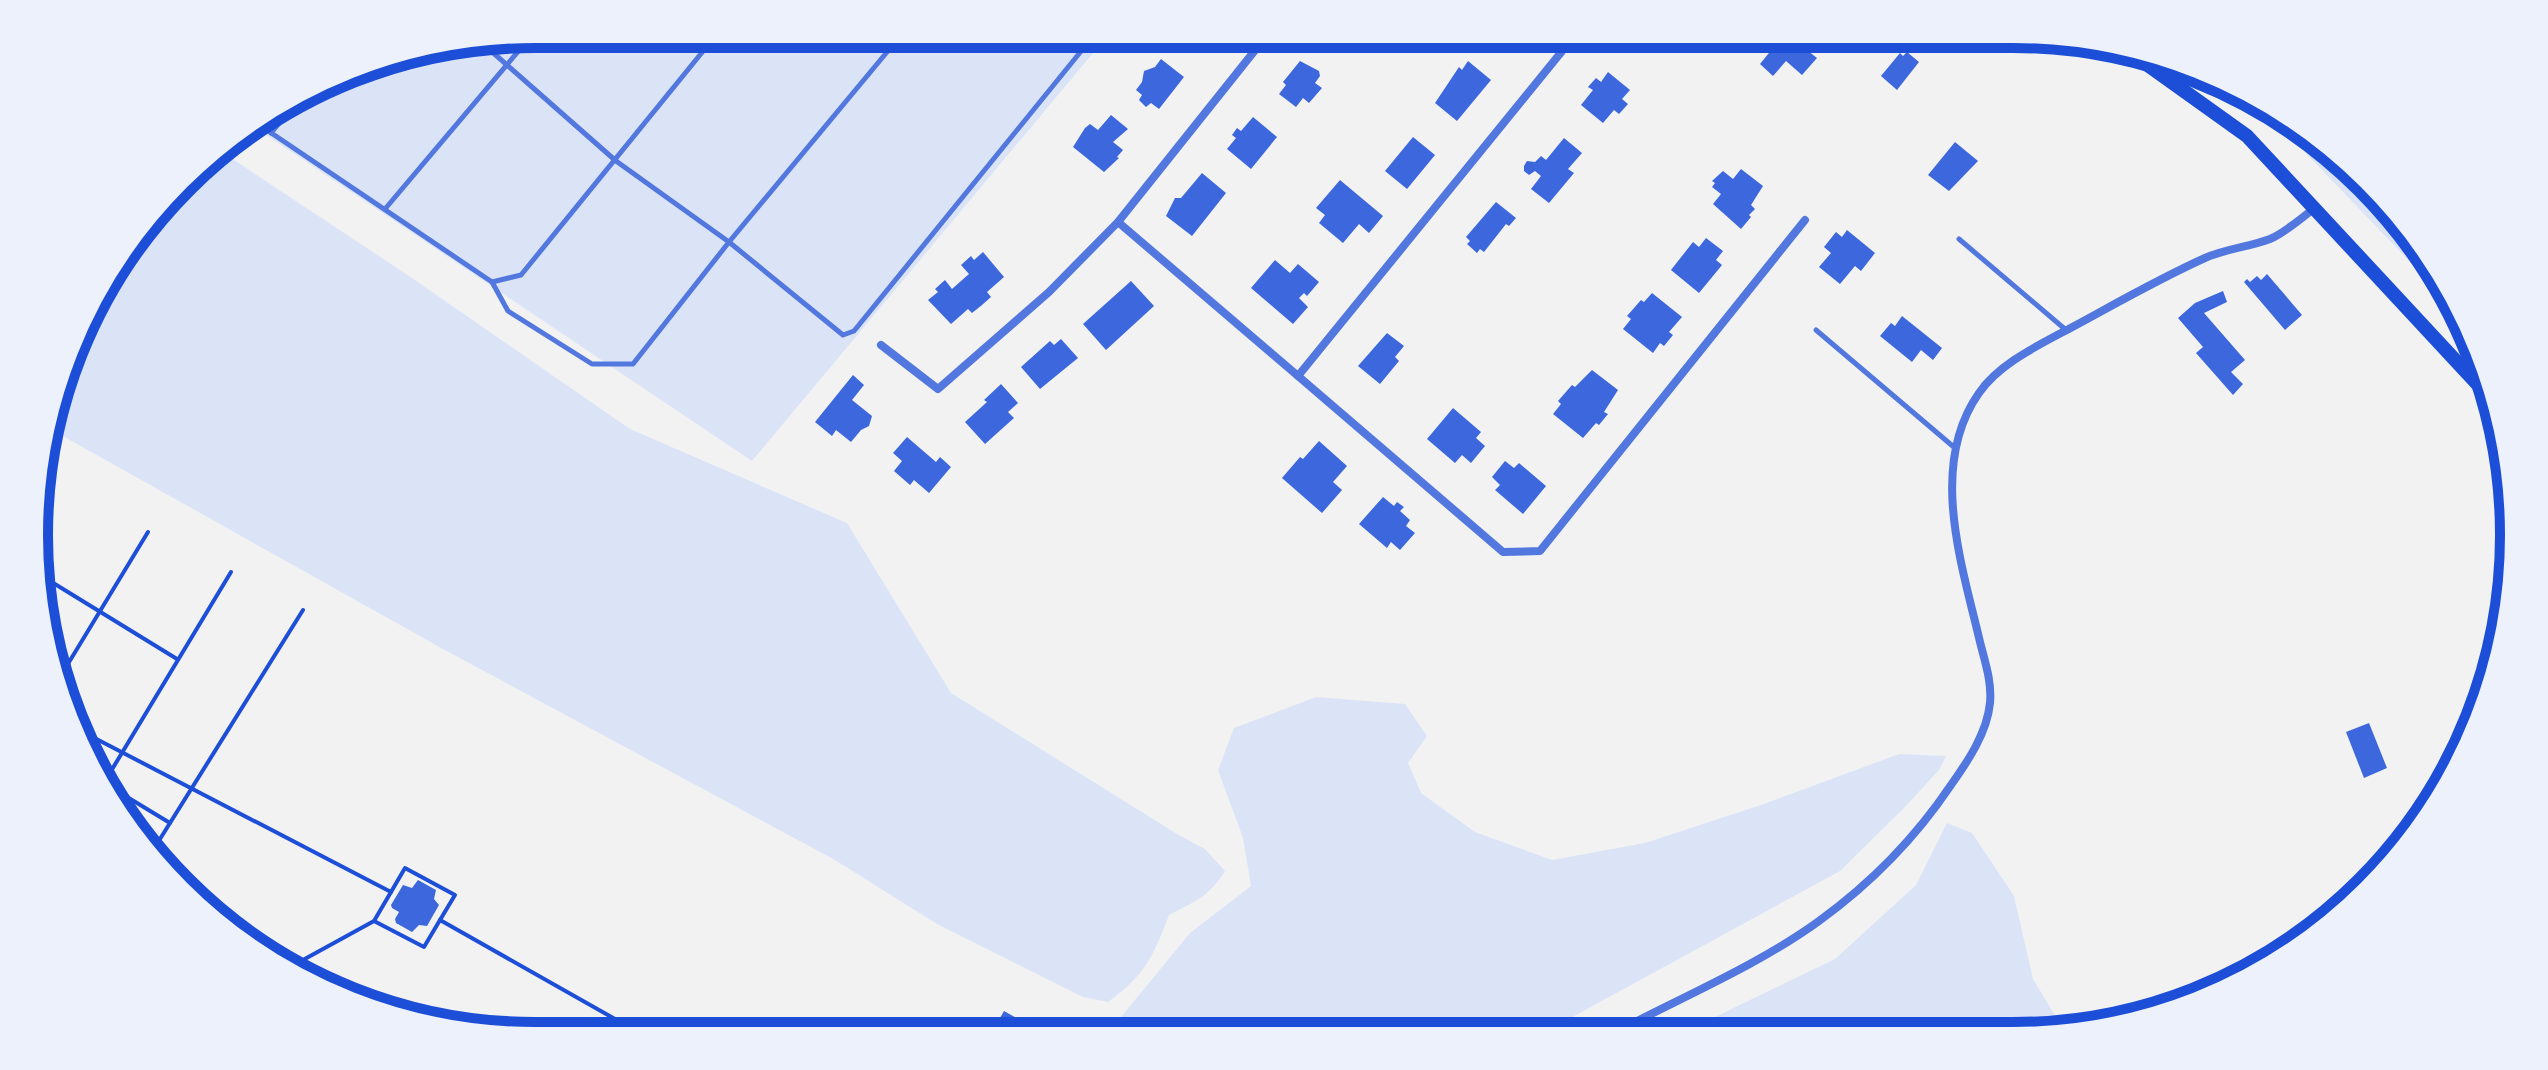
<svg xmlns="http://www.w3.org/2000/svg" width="2548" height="1070" font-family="'Golos Text',sans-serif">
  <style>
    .green { fill: #dbe4f7 }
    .building { fill: #3d67dc }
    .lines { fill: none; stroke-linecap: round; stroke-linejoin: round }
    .path { stroke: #1d4ed8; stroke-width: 4 }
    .service { stroke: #5277de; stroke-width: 5 }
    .minor { stroke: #5277de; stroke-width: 8 }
    .secondary { stroke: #1d4ed8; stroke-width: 14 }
    .rim { fill: none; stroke: #1d4ed8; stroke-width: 10 }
  </style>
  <rect width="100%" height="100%" fill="#f2f2f2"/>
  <g class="green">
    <polygon points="535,34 1109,34 752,461 256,128 374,61"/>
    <polygon points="2232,94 2343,158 2463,317 2295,142"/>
    <path d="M219,150L412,278L630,429L847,523L951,693L1177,834L1205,849L1225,871C1209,897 1194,902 1169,915C1152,959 1146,974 1108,1002L1083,997L937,924L835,860L443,649L52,430L101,285L205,158Z"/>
    <polygon points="1316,697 1405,704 1427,736 1408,763 1421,793 1475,832 1552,860 1645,843 1764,804 1899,754 1946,756 1939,770 1905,807 1840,871 1543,1033 1107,1034 1190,933 1251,886 1243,838 1218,770 1234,728"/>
    <polygon points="1947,823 1972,833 2014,896 2033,979 2065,1032 1682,1033 1835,959 1916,885"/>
  </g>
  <g class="building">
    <polygon points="1766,34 1808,34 1812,38 1803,47 1817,58 1802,75 1786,61 1773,76 1760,64 1777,43"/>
    <polygon points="1907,52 1919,62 1897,90 1881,76 1900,53 1903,56"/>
    <polygon points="1161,59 1184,77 1159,109 1151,103 1146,107 1139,100 1142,95 1136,90 1142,82 1144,71 1155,67"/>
    <polygon points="1300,61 1319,71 1320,76 1315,83 1322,88 1309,103 1303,98 1296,107 1279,94 1286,85 1283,82"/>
    <polygon points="1468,61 1491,80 1457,121 1435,103 1459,67 1462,70"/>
    <polygon points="1608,72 1630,90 1622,99 1628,104 1619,114 1614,110 1603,123 1581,105 1593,90 1588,87 1596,78 1601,82"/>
    <polygon points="1111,115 1128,129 1113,142 1123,150 1117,157 1119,158 1104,172 1073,147 1085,128 1090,124 1098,130"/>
    <polygon points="1253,117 1277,137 1251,169 1227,149 1236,138 1232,135 1237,128 1241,131"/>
    <polygon points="1413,137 1435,155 1407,189 1385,171"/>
    <polygon points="1564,138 1582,153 1568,169 1574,173 1549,203 1531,189 1541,176 1535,171 1529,175 1524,171 1524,166 1527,161 1535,162 1541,156 1546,160"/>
    <polygon points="1955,142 1978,161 1949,191 1928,175"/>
    <polygon points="1741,169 1763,186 1751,205 1755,209 1749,215 1751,217 1741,229 1713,204 1721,194 1712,187 1715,183 1712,181 1723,171 1733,179"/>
    <polygon points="1202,173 1226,193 1192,236 1166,216 1175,198 1181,198"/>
    <polygon points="1340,180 1383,216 1369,233 1359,224 1343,243 1319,223 1325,215 1316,208"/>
    <polygon points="1496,202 1516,218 1509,226 1506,224 1484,252 1480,249 1477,253 1467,244 1470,241 1466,237"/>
    <polygon points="1847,230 1875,253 1861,271 1855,266 1840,284 1819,267 1831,253 1824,247 1836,232 1842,237"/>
    <polygon points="1706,238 1723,251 1716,260 1722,265 1699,293 1671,270 1693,242 1699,247"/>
    <polygon points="983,252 1004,277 987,292 991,297 982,305 972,313 968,309 951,324 928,300 938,292 935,289 945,280 952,289 961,281 969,274 961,265 971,256 974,260"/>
    <polygon points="1275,260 1290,273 1298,264 1319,282 1307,296 1304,293 1299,298 1308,307 1293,324 1251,288"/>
    <polygon points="2267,274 2302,315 2285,330 2244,282 2247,279 2250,282 2257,276 2261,280"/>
    <polygon points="1131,281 1154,306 1106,350 1083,324"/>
    <polygon points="2223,291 2227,302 2204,313 2245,360 2231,372 2243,384 2233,395 2196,353 2203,347 2178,318 2195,303"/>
    <polygon points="1652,293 1682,317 1669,332 1673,335 1664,346 1660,343 1653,353 1623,329 1631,319 1627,316 1641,300 1644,302"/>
    <polygon points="1902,316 1942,348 1933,360 1921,350 1912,362 1880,336 1891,323 1895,326"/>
    <polygon points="1387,333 1404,346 1395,357 1399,361 1380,384 1358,366"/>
    <polygon points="1061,339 1078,358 1040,389 1021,367 1050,341 1054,345"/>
    <polygon points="1592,370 1618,390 1604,412 1608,414 1599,425 1596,423 1583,438 1553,414 1561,404 1558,401 1572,385 1575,387"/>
    <polygon points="853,375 864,385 852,400 872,416 869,426 861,430 851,442 836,430 832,436 815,422"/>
    <polygon points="1001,384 1018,403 1008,412 1014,418 985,444 965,422 987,402 984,400"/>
    <polygon points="1453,408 1481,432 1476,438 1485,446 1471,463 1462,455 1455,463 1427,439"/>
    <polygon points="907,437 936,462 940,457 951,467 929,493 914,480 910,485 894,471 902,461 893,453"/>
    <polygon points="1319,441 1347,466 1333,482 1342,490 1322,513 1282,478 1300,457 1303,459"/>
    <polygon points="1505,461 1514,468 1519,463 1546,486 1523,514 1495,490 1500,485 1492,477"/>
    <polygon points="1383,497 1394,506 1397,502 1404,507 1400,511 1410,520 1406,526 1415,533 1400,550 1391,542 1387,548 1359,524"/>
    <polygon points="2369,723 2387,768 2364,778 2346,732"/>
    <polygon points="418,880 436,890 434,899 439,905 427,926 419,925 412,932 396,923 395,919 399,912 392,908 391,905 403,885 412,888"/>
    <polygon points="1004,1011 1047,1035 1001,1035 1003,1030 996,1025"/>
  </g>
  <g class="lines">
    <g class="path">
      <polyline points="50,581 177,659"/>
      <polyline points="60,677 148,532"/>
      <polyline points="81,731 391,892 374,921 292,966"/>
      <polyline points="104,783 170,823"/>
      <polyline points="102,786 231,572"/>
      <polyline points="155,847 303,610"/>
      <polyline points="391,892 405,868 455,895 440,920"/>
      <polyline points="374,921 424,947 440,920 645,1036"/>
    </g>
    <g class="service">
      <polyline points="482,43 616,161 729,242 843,335 854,331 1095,34"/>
      <polyline points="261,126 492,282 521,275 717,34"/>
      <polyline points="271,133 291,109"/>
      <polyline points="385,209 532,35"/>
      <polyline points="1959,239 2066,330"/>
      <polyline points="492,282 508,311 592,364 633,364 729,242 902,34"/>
      <polyline points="1816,330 1955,448"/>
    </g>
    <g class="minor">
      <polyline points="1118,222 1298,376 1576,34"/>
      <polyline points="881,345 938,389 1049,292 1118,222 1268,34"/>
      <polyline points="1298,376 1503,552 1540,551 1805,220"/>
      <path d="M1614,1033C1682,997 1757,966 1819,921C1870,884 1916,837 1951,785C1968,761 1987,733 1990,703C1992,682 1985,662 1980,642C1962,565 1928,465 1979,393C1998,365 2035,347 2063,332C2110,307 2156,280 2205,258C2225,249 2249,247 2270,239C2286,232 2301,218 2315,208"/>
    </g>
    <polyline class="secondary" points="2131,53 2247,136 2482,389"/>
  </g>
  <path d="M0 0H2548V1070H0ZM535 48H2013A487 487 0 0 1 2500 535V535A487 487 0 0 1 2013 1022H535A487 487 0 0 1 48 535V535A487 487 0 0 1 535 48Z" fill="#edf1fc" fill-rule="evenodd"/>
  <path class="rim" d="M535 48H2013A487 487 0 0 1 2500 535V535A487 487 0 0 1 2013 1022H535A487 487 0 0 1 48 535V535A487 487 0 0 1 535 48Z"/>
</svg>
